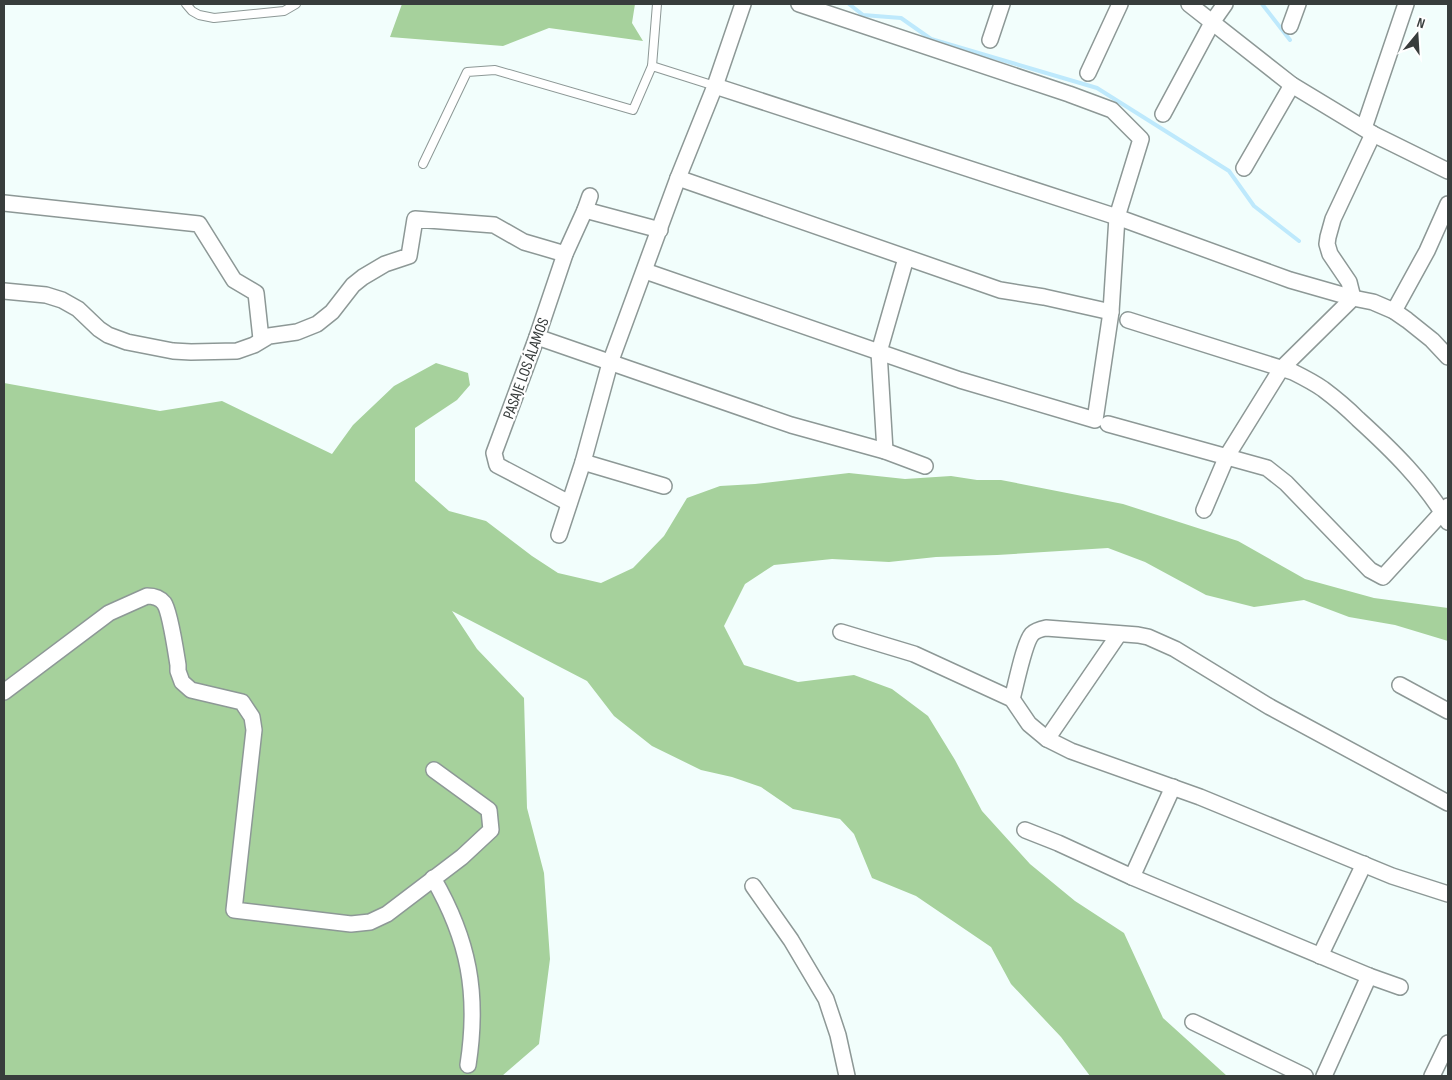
<svg xmlns="http://www.w3.org/2000/svg" width="1452" height="1080" font-family="'Sofia Sans Condensed',sans-serif">
  <style>
    .forest { fill: #a6d19c }
    .lines { fill: none; stroke-linecap: round; stroke-linejoin: round }
    .stream { stroke: #bee9fc; stroke-width: 4 }
    .service-casing { stroke: #8d9896; stroke-width: 10 }
    .minor-casing { stroke: #8d9896; stroke-width: 18 }
    .service { stroke: #fff; stroke-width: 8 }
    .minor { stroke: #fff; stroke-width: 15 }
    .labels { text-anchor: middle; stroke-width: 4.5; stroke-linejoin: round; paint-order: stroke }
    .street-label { font-size: 16px; fill: #383d3c; stroke: #fff }
  </style>
  <rect width="100%" height="100%" fill="#f2fefc"/>
  <g class="forest">
    <polygon points="402,4 635,4 632,23 643,41 549,28 503,46 390,37"/>
    <polygon points="436,363 468,373 470,385 457,400 415,428 415,481 449,511 486,521 532,556 558,573 601,583 633,568 664,536 687,498 720,486 755,484 849,473 905,479 951,476 977,480 1001,480 1123,504 1238,541 1305,579 1374,598 1448,608 1448,641 1395,625 1349,617 1304,600 1254,607 1206,595 1145,562 1108,548 997,555 936,557 889,562 832,559 774,565 745,584 724,626 744,665 798,682 854,675 892,689 928,716 955,760 982,811 1030,864 1075,901 1124,933 1163,1018 1227,1076 1090,1076 1061,1037 1011,984 991,947 916,896 872,878 854,834 840,819 793,809 761,787 732,777 701,770 652,746 614,716 587,681 452,611 477,649 524,698 527,808 544,873 550,959 539,1044 502,1076 4,1076 4,383 160,411 222,401 332,454 353,425 394,386"/>
  </g>
  <g class="lines">
    <g class="stream">
      <polyline points="849,4 863,15 901,18 931,39 1097,88 1229,171 1254,206 1299,241"/>
      <polyline points="1262,4 1290,40"/>
    </g>
    <g class="service-casing">
      <g id="service">
        <polyline points="186,4 192,11 199,15 214,18 284,11 296,4"/>
        <polyline points="652,66 657,4"/>
        <polyline points="423,164 467,72 495,70 633,110 652,66 715,86"/>
      </g>
    </g>
    <g class="minor-casing">
      <g id="minor">
        <polyline points="1189,4 1292,85 1373,134 1448,171"/>
        <polyline points="1290,26 1298,4"/>
        <polyline points="990,40 1002,4"/>
        <polyline points="1088,73 1120,4"/>
        <polyline points="715,86 1117,217 1290,280 1353,298 1373,302 1394,311 1407,320 1432,340 1448,357"/>
        <polyline points="1163,114 1213,21 1225,4"/>
        <polyline points="1364,128 1406,4"/>
        <polyline points="1244,168 1292,85"/>
        <polyline points="678,178 1000,290 1044,297 1111,312"/>
        <polyline points="4,203 199,224 234,280 256,293 261,339"/>
        <polyline points="585,210 660,230"/>
        <polyline points="645,271 960,380 1095,420 1111,312 1117,217 1141,139 1112,110 1069,94 799,4"/>
        <polyline points="4,291 46,295 62,300 78,309 99,329 108,335 127,342 173,351 191,352 237,351 254,345 269,336 297,332 317,324 332,312 353,285 363,277 385,264 409,256 415,219 494,225 524,242 565,254"/>
        <polyline points="1394,311 1427,251 1448,204"/>
        <path d="M1128,320L1293,372C1303,377 1313,382 1323,389C1335,398 1347,408 1358,419C1391,449 1426,483 1448,522"/>
        <polyline points="537,337 791,425 885,451 925,466"/>
        <polyline points="1108,424 1267,468 1286,483 1370,570 1383,577 1448,506"/>
        <polyline points="885,451 879,352 906,258"/>
        <polyline points="583,462 664,486"/>
        <polyline points="569,503 497,465 494,453 537,337 565,254 585,210 590,196"/>
        <polyline points="1204,510 1227,456 1281,369 1353,298 1349,282 1330,254 1327,244 1328,237 1333,219 1373,134"/>
        <polyline points="559,535 583,462 610,363 678,178 715,86 743,4"/>
        <polyline points="841,632 914,654 1012,699 1029,724 1047,739 1071,751 1200,797 1392,876 1448,894"/>
        <polyline points="1400,685 1448,711"/>
        <path d="M4,692L109,613L147,596C153,596 160,598 164,603C170,611 176,653 178,665V671L182,682L191,690L242,702L252,717L254,730L234,910L351,924L370,922L387,914L462,857L491,830L489,810L434,770"/>
        <path d="M1012,699C1016,685 1024,643 1032,634C1036,630 1041,629 1046,628L1138,635L1148,637L1175,649L1270,707L1448,803"/>
        <polyline points="1047,739 1119,634"/>
        <polyline points="1025,830 1058,843 1132,877 1369,976 1400,987"/>
        <polyline points="1132,877 1173,787"/>
        <path d="M433,878C469,940 479,994 468,1065"/>
        <polyline points="753,886 791,940 826,999 838,1035 847,1076"/>
        <polyline points="1320,956 1364,864"/>
        <polyline points="1193,1022 1305,1076"/>
        <polyline points="1324,1076 1369,976"/>
        <polyline points="1432,1076 1448,1043"/>
      </g>
    </g>
    <use href="#service" class="service"/>
    <use href="#minor" class="minor"/>
  </g>
  <g class="labels">
    <g class="street-label">
      <text transform="translate(525 368) rotate(-70)" y="6">PASAJE LOS ÁLAMOS</text>
    </g>
  </g>
  <rect width="1452" height="1080" fill="none" stroke="#383d3c" stroke-width="10"/>
  <g transform="translate(1417 35) rotate(18)" stroke="#ffffff" stroke-width="4" paint-order="stroke">
  <path d="M0-4L9 19L0 12L-9 19Z" fill="#383d3c"/>
  <text y="-8" font-size="14" font-weight="bold" text-anchor="middle" fill="#383d3c">N</text>
  </g>
</svg>
